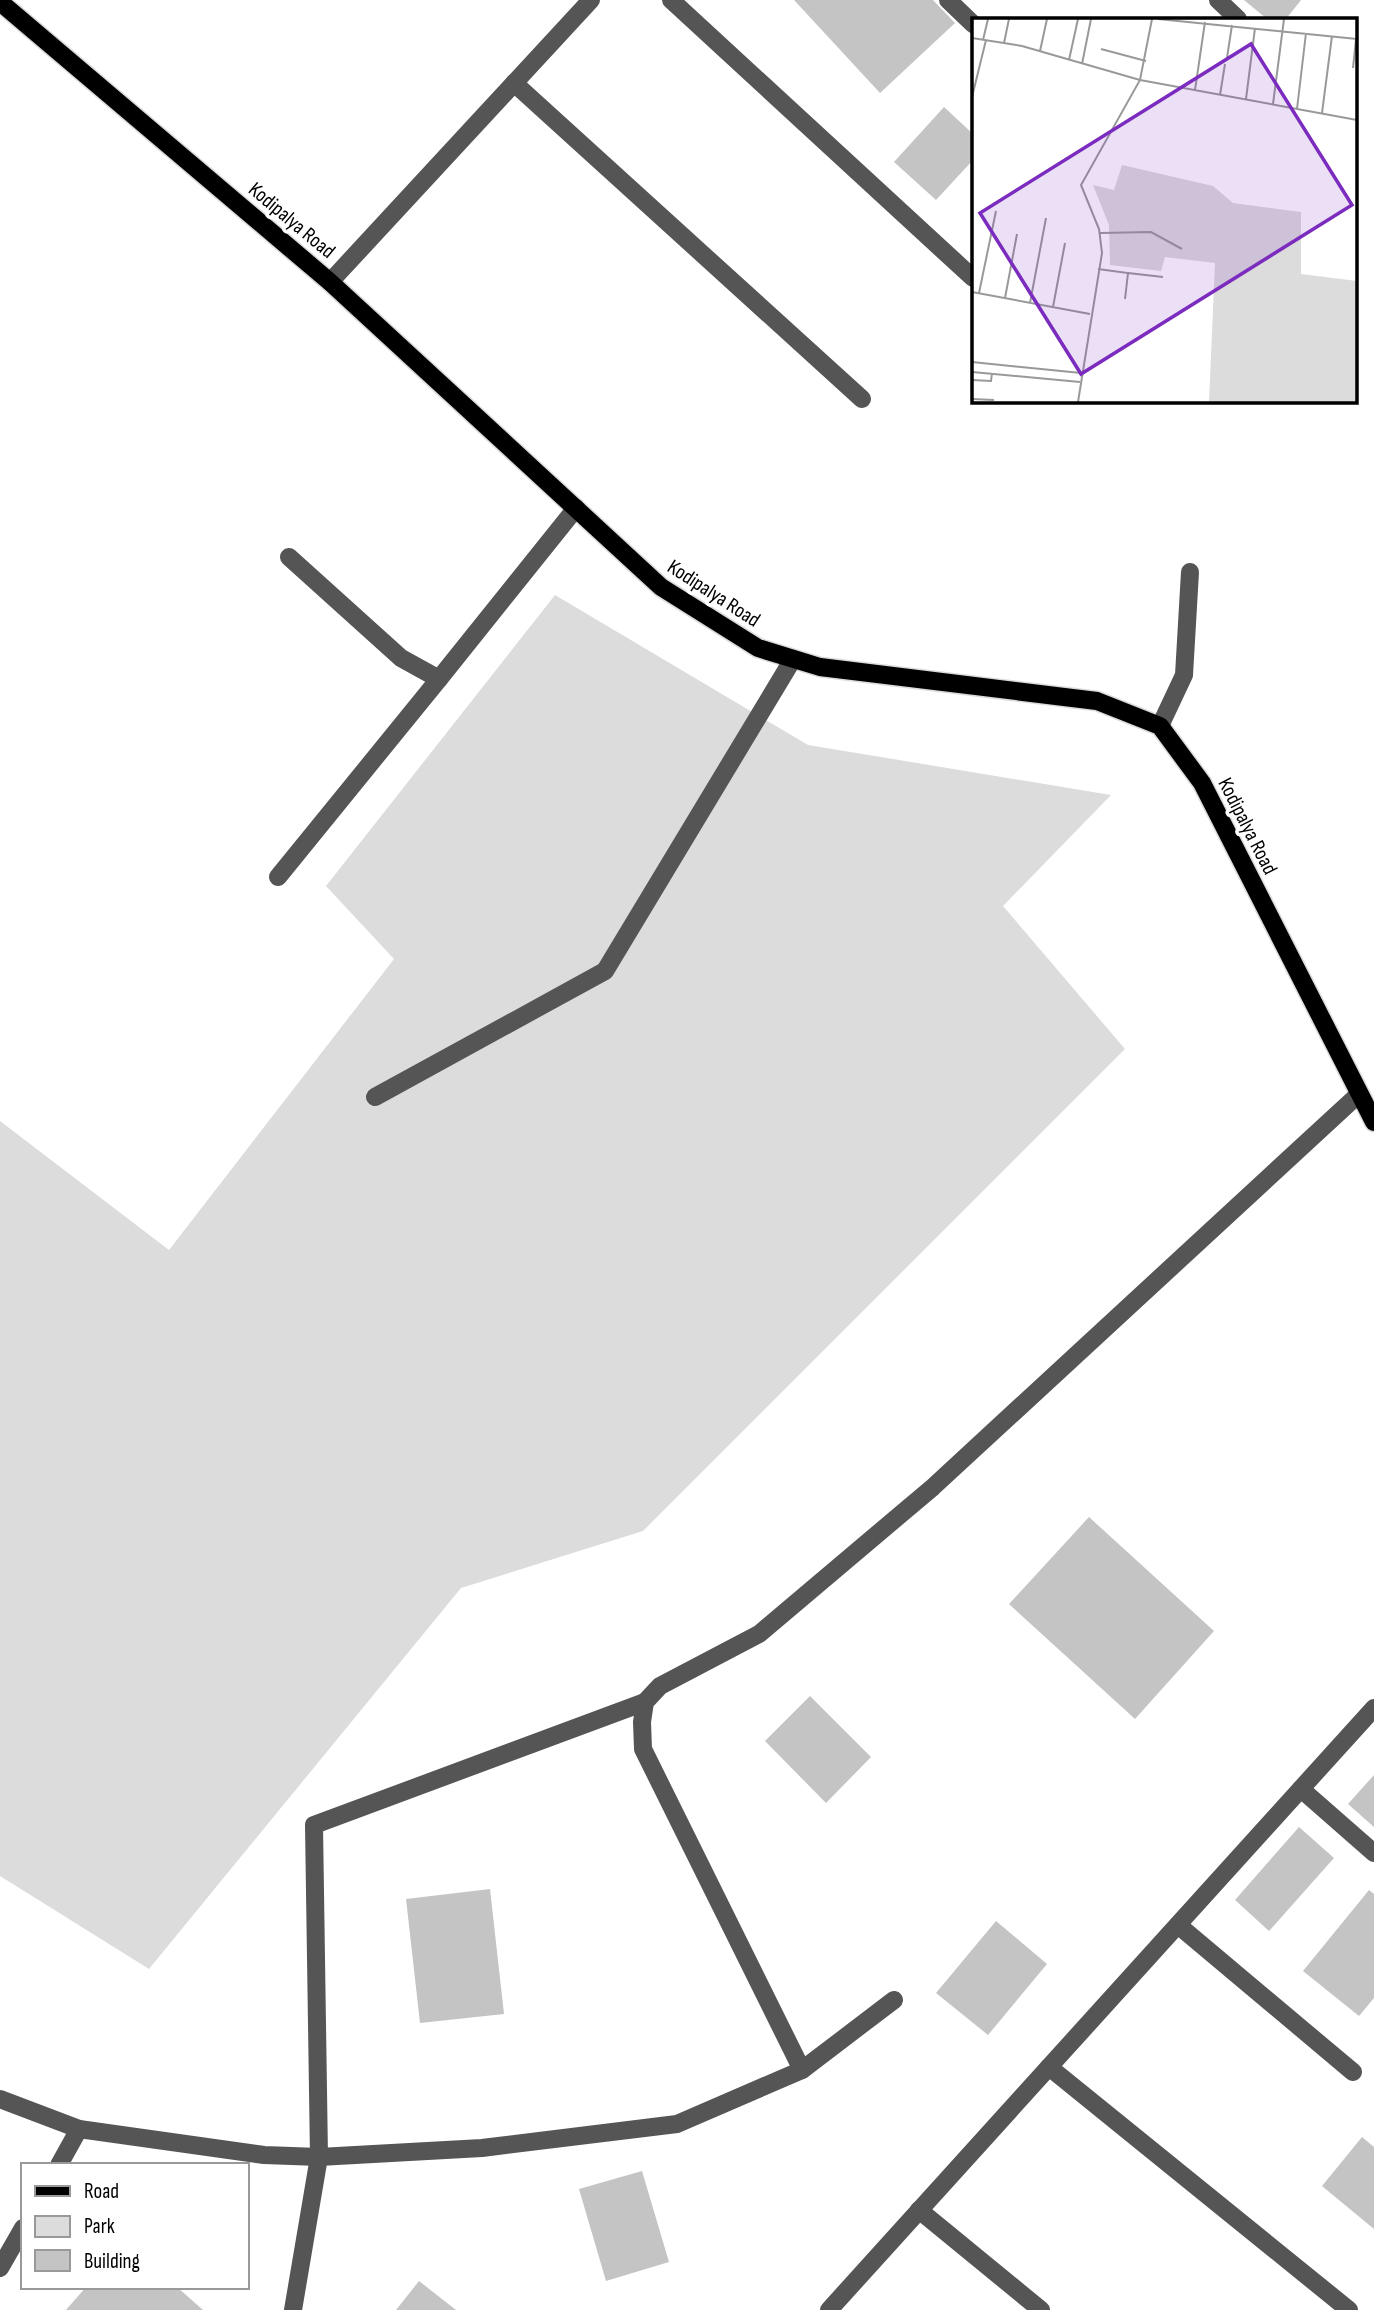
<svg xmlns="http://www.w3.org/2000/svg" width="1374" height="2310" font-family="'Sofia Sans Condensed',sans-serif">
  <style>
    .green { fill: #dcdcdc }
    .building { fill: #c4c4c4 }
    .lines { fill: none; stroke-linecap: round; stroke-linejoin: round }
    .major-casing { stroke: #dbdbdb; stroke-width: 21 }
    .minor { stroke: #555; stroke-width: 18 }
    .major { stroke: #000; stroke-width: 18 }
    .labels { text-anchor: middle; stroke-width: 7; stroke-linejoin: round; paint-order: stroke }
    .street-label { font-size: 21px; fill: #000; stroke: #fff }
    .inset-road { fill: none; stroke: #999; stroke-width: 2 }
    .view { fill: #7b2cbf; fill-opacity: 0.15; stroke: #7b2cbf; stroke-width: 3.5 }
    .inset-edge { fill: none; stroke: #000; stroke-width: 3.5 }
  </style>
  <rect width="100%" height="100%" fill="#fff"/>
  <polygon class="green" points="555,595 808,745 1111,795 1003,906 1125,1049 643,1531 461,1588 149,1969 0,1876 0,1121 169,1250 394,959 326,886"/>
  <g class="building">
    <polygon points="794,0 933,0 955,23 880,93"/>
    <polygon points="1244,0 1301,0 1286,19 1267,19"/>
    <polygon points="944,107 973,134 973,160 936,200 894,162"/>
    <polygon points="1089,1517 1214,1631 1135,1719 1009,1604"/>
    <polygon points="810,1696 871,1757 826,1803 765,1741"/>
    <polygon points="1374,1775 1374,1827 1348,1804"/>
    <polygon points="1299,1827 1334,1858 1269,1931 1235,1900"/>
    <polygon points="490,1889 504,2014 420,2023 406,1899"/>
    <polygon points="1369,1890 1374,1894 1374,1998 1359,2016 1303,1971"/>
    <polygon points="996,1921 1047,1964 988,2035 936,1993"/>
    <polygon points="1362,2137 1374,2147 1374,2229 1322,2186"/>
    <polygon points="642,2171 669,2262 606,2281 579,2189"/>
    <polygon points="419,2281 456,2310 396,2310"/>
    <polygon points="86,2287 177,2287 203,2310 66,2310"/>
  </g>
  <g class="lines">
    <g class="major-casing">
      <polyline id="major" points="0,2 330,282 661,587 758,648 820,667 1097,701 1160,726 1202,783 1374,1122"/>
    </g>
    <g class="minor">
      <polyline points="671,0 973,278"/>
      <polyline points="948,0 973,24"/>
      <polyline points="1218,0 1238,19"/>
      <polyline points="514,83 862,399"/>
      <polyline points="330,282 591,0"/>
      <polyline points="289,557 401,658 439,679 576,508"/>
      <polyline points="1160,726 1184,675 1190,572"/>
      <polyline points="278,877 439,679"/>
      <polyline points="375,1097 605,971 793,659"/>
      <polyline points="1301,1789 1374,1853"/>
      <polyline points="1178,1925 1353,2072"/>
      <polyline points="1049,2067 1349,2310"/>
      <polyline points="802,2070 643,1749 642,1722 645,1702 660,1686 759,1634 933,1487 1359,1094"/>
      <polyline points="0,2099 79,2129 264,2155 319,2157 482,2148 677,2124 802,2070 894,2000"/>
      <polyline points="59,2165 79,2129"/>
      <polyline points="919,2210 1041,2310"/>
      <polyline points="0,2268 23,2228"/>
      <polyline points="293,2310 319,2157 314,1825 645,1702"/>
      <polyline points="829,2310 1374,1708"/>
    </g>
    <use href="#major" class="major"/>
  </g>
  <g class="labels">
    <g class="street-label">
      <text transform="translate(292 220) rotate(40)" y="7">Kodipalya Road</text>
      <text transform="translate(714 593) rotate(33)" y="7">Kodipalya Road</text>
      <text transform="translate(1248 826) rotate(63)" y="7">Kodipalya Road</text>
    </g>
  </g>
  <g transform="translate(972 18)">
    <rect width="385" height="385" fill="#fff"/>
    <path d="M150,147L241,168L261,185L329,194V256L385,263V384H237L243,245L193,239L189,253L138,247L137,207L121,167L142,172Z" fill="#dcdcdc"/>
    <path class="inset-road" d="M186,1L385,21M0,20L50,28L168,62L385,102M11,22L16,1M32,25L37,1M129,31L174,43M68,33L75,1M255,40L260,7M97,42L106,1M110,46L119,1M381,50L384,21M223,72L233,4M248,77L253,46M0,79L14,22M274,81L283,10M301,86L312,1M325,91L334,15M350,95L360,18M128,215L179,214L210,231M126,251L156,255L153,281M156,255L191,259M0,274L118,296M7,275L24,193M33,280L45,216M58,285L74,200M81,289L93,225M0,344L109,355M0,354L108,364M0,362L19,363L20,355M0,381L22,382M106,384L130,235L127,211L109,167L168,62L180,1"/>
    <path class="view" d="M279,26L380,187L109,356L8,195Z"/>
    <rect width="385" height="385" class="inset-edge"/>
  </g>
  <rect x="21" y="2163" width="228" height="126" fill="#ffffff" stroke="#999999" stroke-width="2"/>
  <rect x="35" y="2186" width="35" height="10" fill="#000000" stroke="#999999" stroke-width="2"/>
  <text x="84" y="2198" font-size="21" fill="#000000">Road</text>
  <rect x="35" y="2216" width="35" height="21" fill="#dcdcdc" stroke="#999999" stroke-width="2"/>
  <text x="84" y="2233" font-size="21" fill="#000000">Park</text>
  <rect x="35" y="2250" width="35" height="21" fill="#c4c4c4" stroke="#999999" stroke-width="2"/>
  <text x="84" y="2268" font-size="21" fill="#000000">Building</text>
</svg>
